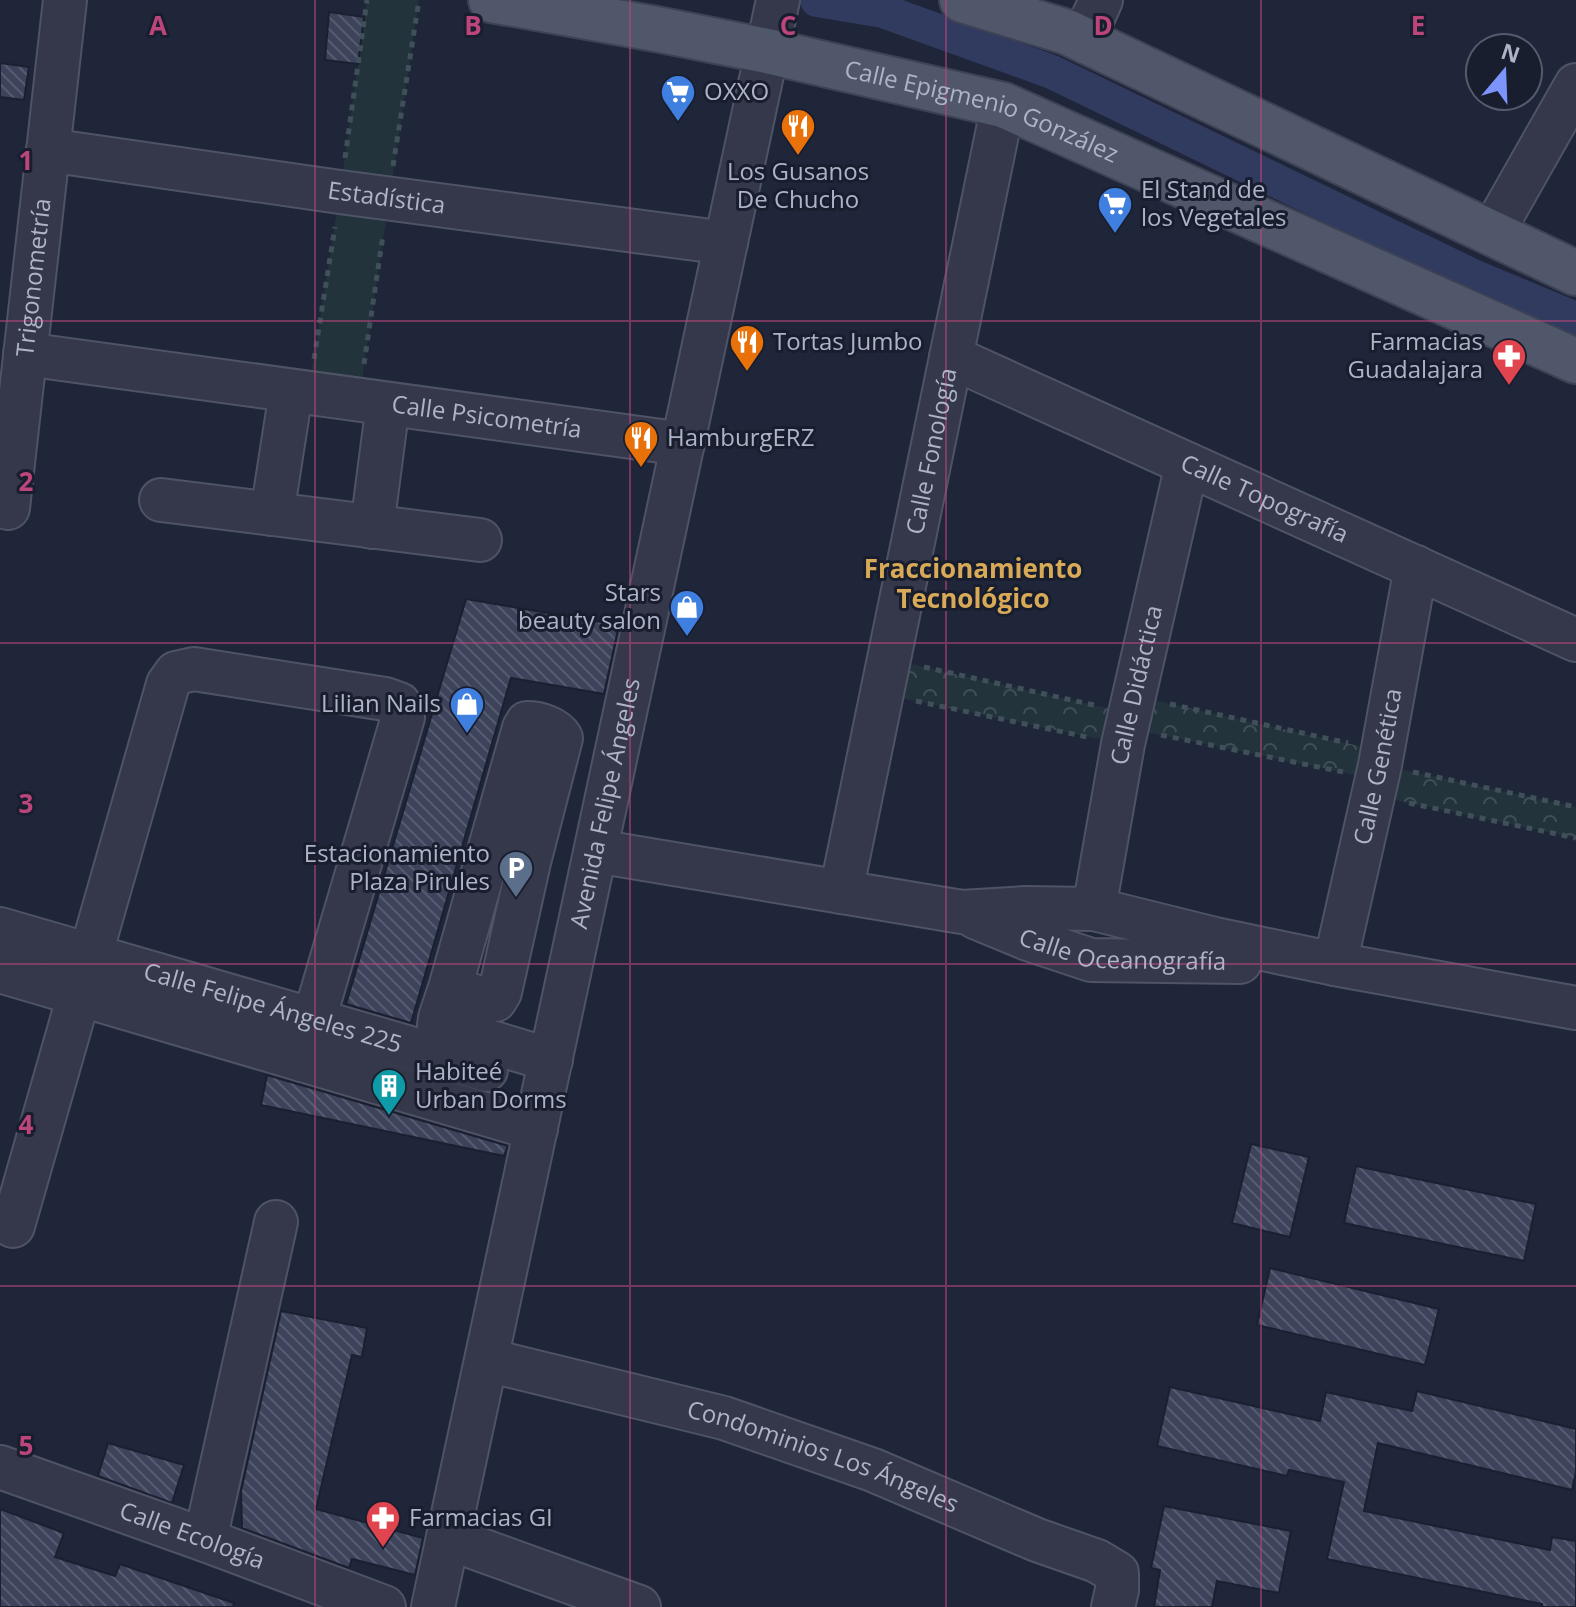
<svg xmlns="http://www.w3.org/2000/svg" width="1576" height="1607" font-family="'Open Sans',sans-serif">
  <style>
    .green { fill: #22333b }
    .park { fill: url(#park-crowns) }
    .lines { fill: none; stroke-linecap: round; stroke-linejoin: round }
    .canal { stroke: #313b60; stroke-width: 34 }
    .building { fill: url(#building-back-hatch); stroke: #1b2031; stroke-width: 2 }
    .minor-casing { stroke: #4e5365; stroke-width: 46 }
    .major-casing { stroke: #3d4254; stroke-width: 48 }
    .path { stroke: #405058; stroke-width: 5; stroke-dasharray: 6 6; stroke-linecap: butt }
    .minor { stroke: #34384a; stroke-width: 42 }
    .major { stroke: #51576a; stroke-width: 44 }
    .grid { fill: none; stroke: #bc467b; stroke-width: 2; stroke-opacity: 0.55 }
    .labels { text-anchor: middle; stroke-width: 6; stroke-linejoin: round; paint-order: stroke }
    .poi-label { font-size: 24px; fill: #aeb3c7; stroke: #191e2f; text-anchor: start }
    .street-label { font-size: 24px; fill: #aeb3c7; stroke: #191e2f }
    .neighbourhood-label { font-size: 26px; font-weight: bold; fill: #d8aa57; stroke: #191e2f }
    .grid-label { font-size: 26px; text-anchor: middle; font-weight: bold; fill: #bc467b; stroke: #191e2f; stroke-width: 6; stroke-linejoin: round; paint-order: stroke }
  </style>
  <defs>
    <pattern id="park-crowns" width="20" height="18" patternUnits="userSpaceOnUse" patternTransform="scale(2)"><rect width="20" height="18" fill="#22333b"/><path d="M2 6a3 3 0 1 1 6 0M12 15a3 3 0 1 1 6 0" fill="none" stroke="#404e56"/></pattern>
    <pattern id="building-back-hatch" width="6" height="6" patternUnits="userSpaceOnUse" patternTransform="scale(2)"><rect width="6" height="6" fill="#3c435a"/><path d="M-1 5l2 2M0 0l6 6M5-1l2 2" fill="none" stroke="#565c70"/></pattern>
  </defs>
  <rect width="100%" height="100%" fill="#20263a"/>
  <polygon class="green" points="367,0 419,0 359,400 308,394 340,192"/>
  <polygon class="park" points="888,659 1129,713 1134,696 1382,751 1380,765 1576,807 1576,838 1372,795 1375,779 1127,728 1123,744 882,694"/>
  <g class="lines">
    <polyline class="canal" points="817,0 883,11 1052,72 1475,277 1576,319"/>
  </g>
  <g class="building">
    <polygon points="329,12 364,17 358,64 325,60"/>
    <polygon points="0,63 29,67 24,100 0,97"/>
    <polygon points="466,599 619,625 604,694 511,678 411,1023 346,1004"/>
    <polygon points="267,1075 508,1146 507,1148 504,1156 261,1105"/>
    <polygon points="1251,1144 1309,1157 1290,1237 1232,1223"/>
    <polygon points="1356,1166 1536,1204 1524,1261 1344,1223"/>
    <polygon points="1270,1268 1439,1309 1425,1365 1257,1325"/>
    <polygon points="281,1311 367,1328 362,1357 352,1355 316,1509 423,1538 415,1575 352,1559 349,1568 242,1528 241,1491"/>
    <polygon points="1170,1387 1320,1421 1326,1392 1412,1411 1417,1391 1576,1429 1576,1472 1572,1490 1378,1443 1364,1511 1550,1550 1552,1537 1576,1541 1576,1607 1542,1607 1542,1604 1327,1559 1344,1482 1289,1470 1287,1476 1157,1446"/>
    <polygon points="108,1443 184,1465 172,1503 98,1476"/>
    <polygon points="1164,1506 1291,1531 1279,1593 1217,1581 1212,1607 1154,1607 1160,1570 1151,1568"/>
    <polygon points="0,1509 64,1533 55,1557 115,1576 120,1564 234,1603 233,1607 0,1607"/>
  </g>
  <g class="lines">
    <g class="minor-casing">
      <g id="minor">
        <polyline points="1083,40 1101,0"/>
        <path id="s1" d="M48,150L340,192L726,243"/>
        <polyline points="1492,233 1576,85"/>
        <path id="s2" d="M25,354L683,444"/>
        <path id="s3" d="M951,357L1576,640"/>
        <polyline points="161,500 480,540"/>
        <path id="s4" d="M8,508L65,0"/>
        <polyline points="272,514 291,392"/>
        <polyline points="372,527 388,404"/>
        <polyline points="596,851 962,912 1026,908 1094,909 1215,939 1335,964 1576,1008"/>
        <path id="s5" d="M841,892L1003,105"/>
        <path id="s6" d="M1094,909L1123,744L1187,464"/>
        <path id="s7" d="M975,917L1028,939L1091,960L1240,962"/>
        <path id="s8" d="M0,929L486,1070"/>
        <path id="s9" d="M1335,964L1380,765L1416,567"/>
        <polyline points="0,971 536,1129"/>
        <path d="M450,988L486,1000H495L500,992L529,862L561,738C555,728 539,723 527,723L524,728L450,988L440,1018L439,1025L447,1029L551,1060"/>
        <polyline points="13,1226 168,684 176,673 194,669 385,699 399,704 403,717 302,1060"/>
        <path id="s10" d="M487,1360L724,1418L873,1470L1037,1540L1097,1561L1117,1573V1590L1113,1607"/>
        <path id="s11" d="M0,1467L205,1540L384,1607"/>
        <polyline points="448,1538 639,1607"/>
        <polyline points="205,1540 276,1222"/>
        <path id="s12" d="M433,1607L778,0"/>
      </g>
    </g>
    <g class="major-casing">
      <g id="major">
        <path id="s13" d="M491,0L656,29L767,51L1003,105L1576,361"/>
        <polyline points="962,0 1067,32 1576,273"/>
      </g>
    </g>
    <g class="path">
      <polyline points="345,158 367,0"/>
      <polyline points="393,166 419,0"/>
      <polyline points="314,359 335,227"/>
      <polyline points="364,364 383,235"/>
      <polyline points="924,667 1098,706"/>
      <polyline points="916,701 1087,737"/>
      <polyline points="1170,704 1348,743"/>
      <polyline points="1161,735 1343,772"/>
      <polyline points="1413,772 1576,807"/>
      <polyline points="1409,803 1576,838"/>
    </g>
    <use href="#minor" class="minor"/>
    <use href="#major" class="major"/>
  </g>
  <path class="grid" d="M315,0V1607M630,0V1607M946,0V1607M1261,0V1607M0,321H1576M0,643H1576M0,964H1576M0,1286H1576"/>
  <defs>
    <g id="supermarket-pin" transform="scale(1.8)"><path d="M0 17L-7.5 6A9.5 9.5 0 1 1 7.5 6Z" fill="#3f7fe0" stroke="#191e2f"/><path d="M-6-5.5h2.5l.6 2H6L4.5 2H-2.5L-4.4-4H-6ZM-1.5 3.2a1.3 1.3 0 1 0 .1 0ZM3 3.2a1.3 1.3 0 1 0 .1 0Z" fill="#fff"/></g>
    <g id="restaurant-pin" transform="scale(1.8)"><path d="M0 17L-7.5 6A9.5 9.5 0 1 1 7.5 6Z" fill="#e8710a" stroke="#191e2f"/><path d="M-5-6h1v4h1v-4h1v4h1v-4h1v5L-1.5 .5V6h-2V.5L-5-1ZM5-6V6H3V1.5H1.5Q1.5-4 5-6Z" fill="#fff"/></g>
    <g id="pharmacy-pin" transform="scale(1.8)"><path d="M0 17L-7.5 6A9.5 9.5 0 1 1 7.5 6Z" fill="#e0444e" stroke="#191e2f"/><path d="M-2-6h4v4h4v4h-4v4h-4v-4h-4v-4h4Z" fill="#fff"/></g>
    <g id="shop-pin" transform="scale(1.8)"><path d="M0 17L-7.5 6A9.5 9.5 0 1 1 7.5 6Z" fill="#3f7fe0" stroke="#191e2f"/><path d="M-5-2.5h2.3a2.7 3.5 0 0 1 5.4 0H5L5.5 6h-11ZM-1.5-2.5h3a1.5 2.3 0 0 0-3 0Z" fill="#fff"/></g>
    <g id="parking-pin" transform="scale(1.8)"><path d="M0 17L-7.5 6A9.5 9.5 0 1 1 7.5 6Z" fill="#5c6f8a" stroke="#191e2f"/><path d="M-3.5-5.5H1a3.5 3.5 0 0 1 0 7H-1V5.5H-3.5ZM-1-3.4V-.6H.8a1.4 1.4 0 0 0 0-2.8Z" fill="#fff"/></g>
    <g id="building-pin" transform="scale(1.8)"><path d="M0 17L-7.5 6A9.5 9.5 0 1 1 7.5 6Z" fill="#0f9aa8" stroke="#191e2f"/><path d="M-4-6H4V6H1V3H-1V6H-4ZM-2.5-4.3h1.7v1.8h-1.7ZM.8-4.3h1.7v1.8H.8ZM-2.5-1h1.7V.8h-1.7ZM.8-1h1.7V.8H.8Z" fill="#fff"/></g>
  </defs>
  <g fill-rule="evenodd">
    <use href="#supermarket-pin" x="678" y="92"/>
    <use href="#restaurant-pin" x="798" y="126"/>
    <use href="#supermarket-pin" x="1115" y="204"/>
    <use href="#restaurant-pin" x="747" y="342"/>
    <use href="#pharmacy-pin" x="1509" y="356"/>
    <use href="#restaurant-pin" x="641" y="438"/>
    <use href="#shop-pin" x="687" y="607"/>
    <use href="#shop-pin" x="467" y="704"/>
    <use href="#parking-pin" x="516" y="868"/>
    <use href="#building-pin" x="389" y="1086"/>
    <use href="#pharmacy-pin" x="383" y="1518"/>
  </g>
  <g class="labels">
    <g class="poi-label">
      <text x="704" y="100">OXXO</text>
      <text x="798" y="180" text-anchor="middle">Los Gusanos<tspan x="798" dy="28">De Chucho</tspan></text>
      <text x="1141" y="198">El Stand de<tspan x="1141" dy="28">los Vegetales</tspan></text>
      <text x="773" y="350">Tortas Jumbo</text>
      <text x="1483" y="350" text-anchor="end">Farmacias<tspan x="1483" dy="28">Guadalajara</tspan></text>
      <text x="667" y="446">HamburgERZ</text>
      <text x="661" y="601" text-anchor="end">Stars<tspan x="661" dy="28">beauty salon</tspan></text>
      <text x="441" y="712" text-anchor="end">Lilian Nails</text>
      <text x="490" y="862" text-anchor="end">Estacionamiento<tspan x="490" dy="28">Plaza Pirules</tspan></text>
      <text x="415" y="1080">Habiteé<tspan x="415" dy="28">Urban Dorms</tspan></text>
      <text x="409" y="1526">Farmacias GI</text>
    </g>
    <g class="street-label">
      <text dy="8" stroke="none"><textPath href="#s13" startOffset="504">Calle Epigmenio González</textPath></text>
      <text dy="8" stroke="none"><textPath href="#s1" startOffset="342">Estadística</textPath></text>
      <text dy="8" stroke="none"><textPath href="#s4" startOffset="232">Trigonometría</textPath></text>
      <text dy="8" stroke="none"><textPath href="#s2" startOffset="466">Calle Psicometría</textPath></text>
      <text dy="8" stroke="none"><textPath href="#s5" startOffset="450">Calle Fonología</textPath></text>
      <text dy="8" stroke="none"><textPath href="#s3" startOffset="344">Calle Topografía</textPath></text>
      <text dy="8" stroke="none"><textPath href="#s6" startOffset="228">Calle Didáctica</textPath></text>
      <text dy="8" stroke="none"><textPath href="#s9" startOffset="202">Calle Genética</textPath></text>
      <text dy="8" stroke="none"><textPath href="#s12" startOffset="822">Avenida Felipe Ángeles</textPath></text>
      <text dy="8" stroke="none"><textPath href="#s7" startOffset="154">Calle Oceanografía</textPath></text>
      <text dy="8" stroke="none"><textPath href="#s8" startOffset="284">Calle Felipe Ángeles 225</textPath></text>
      <text dy="8" stroke="none"><textPath href="#s10" startOffset="350">Condominios Los Ángeles</textPath></text>
      <text dy="8" stroke="none"><textPath href="#s11" startOffset="204">Calle Ecología</textPath></text>
    </g>
    <g class="neighbourhood-label">
      <text x="973" y="578">Fraccionamiento<tspan x="973" dy="30">Tecnológico</tspan></text>
    </g>
  </g>
  <g class="grid-label">
    <text x="158" y="35">A</text>
    <text x="473" y="35">B</text>
    <text x="788" y="35">C</text>
    <text x="1103" y="35">D</text>
    <text x="1418" y="35">E</text>
    <text x="26" y="170">1</text>
    <text x="26" y="491">2</text>
    <text x="26" y="813">3</text>
    <text x="26" y="1134">4</text>
    <text x="26" y="1455">5</text>
  </g>
  <g transform="translate(1504 72) rotate(19)"><circle r="38" fill="#191e2f" stroke="#555a6c" stroke-width="2"/>
  <path d="M0-6L14 30L0 20L-14 30Z" fill="#7d94fd"/>
  <text y="-12" font-size="22" font-weight="bold" text-anchor="middle" fill="#aeb3c7">N</text>
  </g>
</svg>
